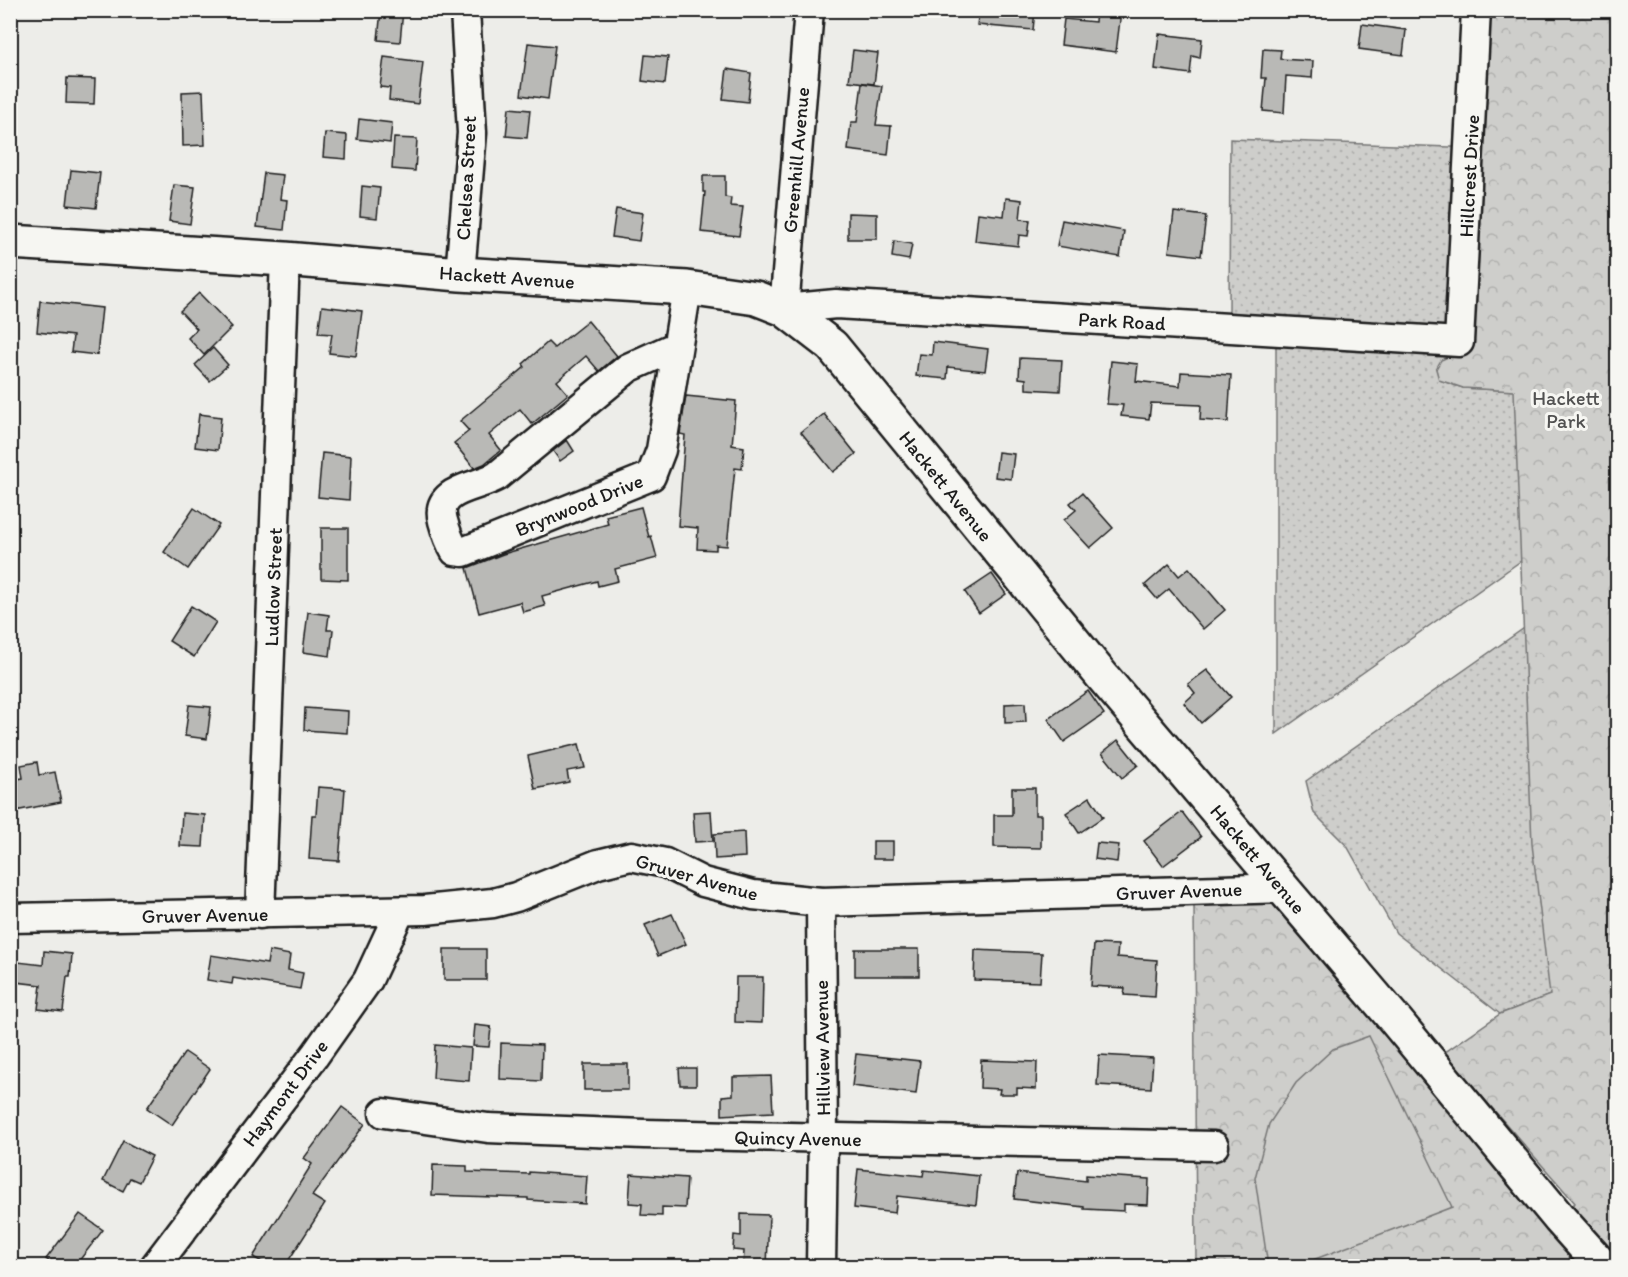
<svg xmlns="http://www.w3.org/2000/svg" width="1628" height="1277" font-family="Itim,sans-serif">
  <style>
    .grass { fill: url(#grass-dots); stroke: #757574; stroke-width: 1.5 }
    .forest { fill: url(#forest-crowns); stroke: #757574; stroke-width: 1.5 }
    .garden { fill: #cececb; stroke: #757574; stroke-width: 1.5 }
    .building { fill: #b9b9b6; stroke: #1c1c1c; stroke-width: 1.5 }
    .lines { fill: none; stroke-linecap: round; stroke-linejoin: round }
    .minor-casing { stroke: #1c1c1c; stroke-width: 33 }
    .major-casing { stroke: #1c1c1c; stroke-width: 38 }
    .minor { stroke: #f6f6f2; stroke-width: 28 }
    .major { stroke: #f6f6f2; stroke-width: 33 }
    .labels { text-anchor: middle; stroke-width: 6; stroke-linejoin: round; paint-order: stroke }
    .street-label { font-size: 20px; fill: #1c1c1c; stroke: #f6f6f2 }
    .park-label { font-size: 20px; fill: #515151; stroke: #f6f6f2 }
  </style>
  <defs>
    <pattern id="grass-dots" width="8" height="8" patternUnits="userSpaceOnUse" patternTransform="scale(1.5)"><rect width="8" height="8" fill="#cececb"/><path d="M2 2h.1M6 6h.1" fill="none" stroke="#b0b0ae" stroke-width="1.8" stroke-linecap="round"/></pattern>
    <pattern id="forest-crowns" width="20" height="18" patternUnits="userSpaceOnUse" patternTransform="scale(1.5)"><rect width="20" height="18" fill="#cececb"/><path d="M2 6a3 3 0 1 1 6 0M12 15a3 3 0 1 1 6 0" fill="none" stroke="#b0b0ae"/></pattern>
  </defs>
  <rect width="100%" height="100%" fill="#edede9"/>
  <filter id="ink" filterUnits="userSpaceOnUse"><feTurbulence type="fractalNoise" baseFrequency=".0167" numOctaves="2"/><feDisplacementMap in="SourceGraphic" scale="12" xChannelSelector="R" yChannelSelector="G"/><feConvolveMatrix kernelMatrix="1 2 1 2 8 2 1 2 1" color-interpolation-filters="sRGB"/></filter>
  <g filter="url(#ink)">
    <g class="grass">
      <polygon points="1230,139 1477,148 1465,352 1439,380 1463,388 1617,396 1617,493 1276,734 1276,318 1229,315"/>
      <polygon points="1617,563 1617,970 1500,1014 1396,933 1347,846 1314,813 1306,781"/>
    </g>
    <polygon class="forest" points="1479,11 1617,11 1617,1266 1196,1266 1194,898 1284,888 1559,1218 1575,1203 1444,1053 1500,1014 1550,995 1532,844 1514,391 1463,388 1439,380 1436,369 1441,360 1455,354"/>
    <polygon class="garden" points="1369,1036 1452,1207 1297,1266 1268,1266 1255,1178 1269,1124 1296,1083 1333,1049"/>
    <g class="building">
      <polygon points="381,10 403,10 400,42 378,40"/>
      <polygon points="979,10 1035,10 1033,30 977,25"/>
      <polygon points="1096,10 1121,12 1116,52 1061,45 1064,19 1095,22"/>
      <polygon points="1362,24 1406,30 1403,55 1359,49"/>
      <polygon points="1159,34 1202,39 1200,58 1192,56 1190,74 1155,69"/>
      <polygon points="528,43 555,46 548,99 521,95"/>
      <polygon points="1263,49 1281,50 1280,59 1313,61 1312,78 1286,76 1284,113 1263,111 1266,78 1261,78"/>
      <polygon points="853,50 878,53 874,84 849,81"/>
      <polygon points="645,55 668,57 665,84 642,81"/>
      <polygon points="384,57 423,62 418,104 389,100 390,88 380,87"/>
      <polygon points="727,69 751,73 748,102 723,99"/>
      <polygon points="67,78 95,79 94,104 66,103"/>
      <polygon points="862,83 882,86 876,125 891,126 888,155 848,150 851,122 857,122"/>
      <polygon points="203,91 205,145 183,146 182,92"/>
      <polygon points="509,108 530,110 527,138 506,136"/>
      <polygon points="359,119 392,123 390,143 357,139"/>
      <polygon points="325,133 347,135 346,159 323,157"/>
      <polygon points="394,138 417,139 415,171 392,169"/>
      <polygon points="71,170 100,173 96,208 67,205"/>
      <polygon points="264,173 283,175 280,199 287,200 284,230 257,227"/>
      <polygon points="703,176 725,176 725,197 731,198 730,206 743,207 739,236 701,232 705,192 703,192"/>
      <polygon points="174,185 195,187 190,224 169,221"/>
      <polygon points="362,186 380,188 377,218 360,216"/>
      <polygon points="1006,198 1022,200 1020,219 1030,220 1028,236 1019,235 1018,246 975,241 978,213 1004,216"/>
      <polygon points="616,209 643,213 639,241 612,237"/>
      <polygon points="1174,212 1206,216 1201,256 1169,252"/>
      <polygon points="848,213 877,214 877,239 848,239"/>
      <polygon points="1062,220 1124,231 1120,257 1057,246"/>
      <polygon points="894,241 912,244 909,260 892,257"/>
      <polygon points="199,293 232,327 204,355 188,338 197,329 180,311"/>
      <polygon points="40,301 102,308 97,355 71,352 73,336 37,332"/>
      <polygon points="322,306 362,311 356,356 329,353 332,334 318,333"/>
      <polygon points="588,321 617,356 599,371 586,356 557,381 568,394 532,424 520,409 489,435 501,450 484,464 474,468 454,443 469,431 460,421 525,367 523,364 548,342 554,348"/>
      <polygon points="933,342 988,349 985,371 948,367 947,379 916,376 919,354 932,355"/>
      <polygon points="213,348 228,365 210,381 195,365"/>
      <polygon points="1020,358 1062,360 1060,391 1026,389 1026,379 1019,378"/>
      <polygon points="1111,361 1138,364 1136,381 1180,386 1181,372 1231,375 1228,422 1200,420 1201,405 1151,403 1149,419 1121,416 1123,405 1107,404"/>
      <polygon points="686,396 736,401 732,445 744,447 742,469 735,468 727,546 716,545 716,550 697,549 698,528 678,526 685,435 680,434"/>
      <polygon points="199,414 221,417 218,450 195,447"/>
      <polygon points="824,414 856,454 833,472 801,432"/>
      <polygon points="567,440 574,451 560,461 553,451"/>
      <polygon points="998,452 1014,454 1011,479 995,477"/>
      <polygon points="322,453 351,456 349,500 318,497"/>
      <polygon points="1082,493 1113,528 1090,548 1064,520 1076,510 1070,503"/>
      <polygon points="641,507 649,537 651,536 657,558 615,569 618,581 598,586 597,581 542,596 545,606 523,612 520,602 479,613 467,568 503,554 608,524 606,516"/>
      <polygon points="194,508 219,525 188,569 164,552"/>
      <polygon points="321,528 348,528 348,580 321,579"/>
      <polygon points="1169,564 1179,576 1189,568 1225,610 1203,629 1169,589 1157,599 1145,585"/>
      <polygon points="992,574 1006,594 979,613 965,592"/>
      <polygon points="191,606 216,622 194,657 169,641"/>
      <polygon points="308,612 329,615 327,630 333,630 330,656 303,652"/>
      <polygon points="1207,670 1231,697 1201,723 1184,703 1195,693 1188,684"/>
      <polygon points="1088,691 1104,714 1064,742 1048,719"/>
      <polygon points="1025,703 1026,722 1005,723 1005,704"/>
      <polygon points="189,705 211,707 207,739 185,736"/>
      <polygon points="305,708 348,711 347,733 304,730"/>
      <polygon points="1118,740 1138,765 1122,778 1102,753"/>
      <polygon points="579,744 585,768 567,771 569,782 535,789 528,756"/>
      <polygon points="37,762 39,775 55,772 61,802 10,812 10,780 23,778 21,765"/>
      <polygon points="318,787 345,789 339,861 309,859 312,815 316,815"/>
      <polygon points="1012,788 1035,788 1035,815 1041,815 1041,848 994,847 994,815 1012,815"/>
      <polygon points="1090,797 1103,817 1079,833 1066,813"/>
      <polygon points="711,811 713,841 695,842 693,812"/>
      <polygon points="1182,812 1201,837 1163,866 1144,841"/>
      <polygon points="182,813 205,815 203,847 180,846"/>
      <polygon points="744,832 745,857 715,859 714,834"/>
      <rect x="873" y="841" width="20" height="18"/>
      <polygon points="1097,843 1119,845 1117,862 1095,859"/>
      <polygon points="672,914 686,944 658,956 645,925"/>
      <polygon points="1094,944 1118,945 1117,957 1157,960 1155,997 1124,995 1125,988 1091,986"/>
      <rect x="444" y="949" width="42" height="31"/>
      <rect x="855" y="949" width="64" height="27"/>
      <polygon points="975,950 1042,953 1040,982 974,980"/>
      <polygon points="44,951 72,954 70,977 67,977 63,1012 38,1009 41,985 16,982 18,962 43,965"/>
      <polygon points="269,951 290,955 288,970 303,973 300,989 233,978 232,984 207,980 211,955 267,964"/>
      <polygon points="736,977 763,977 762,1023 735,1022"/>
      <polygon points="475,1025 491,1027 489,1047 473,1046"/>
      <polygon points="501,1043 542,1045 541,1081 500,1079"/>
      <polygon points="435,1045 471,1048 469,1081 433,1078"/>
      <polygon points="185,1052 210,1069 172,1125 147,1108"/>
      <polygon points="856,1054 920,1061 916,1094 852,1086"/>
      <polygon points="1099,1055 1153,1058 1151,1088 1097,1085"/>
      <polygon points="981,1060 1037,1062 1036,1089 1017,1088 1017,1094 999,1094 1000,1089 980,1088"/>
      <rect x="584" y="1064" width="44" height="26"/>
      <polygon points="679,1068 696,1068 696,1085 680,1085"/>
      <polygon points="771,1076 773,1112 722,1115 722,1096 733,1095 733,1077"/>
      <polygon points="342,1107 365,1124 312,1196 325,1204 285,1266 269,1266 253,1257 312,1164 304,1158"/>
      <polygon points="123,1141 152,1156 139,1182 130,1178 123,1191 103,1181"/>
      <polygon points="433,1165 467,1166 467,1172 529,1174 529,1172 587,1176 585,1204 528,1200 528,1198 432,1195"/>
      <polygon points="858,1169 923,1176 924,1170 979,1176 976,1205 897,1196 895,1213 854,1208"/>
      <polygon points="1017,1173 1086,1181 1086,1175 1149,1179 1148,1205 1124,1204 1124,1211 1084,1209 1084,1207 1014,1199"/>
      <polygon points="631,1174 687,1178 685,1208 662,1207 662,1216 641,1215 642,1204 629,1203"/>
      <polygon points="80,1214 103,1230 75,1266 56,1266 46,1259"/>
      <polygon points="741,1214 769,1215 767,1266 743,1266 744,1251 733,1250 734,1235 741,1236"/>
    </g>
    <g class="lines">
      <g class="minor-casing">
        <g id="minor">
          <polyline points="809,10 784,309 836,304 1459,342 1476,10"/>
          <polyline points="460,274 472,133 465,10"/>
          <path d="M677,346L628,368L497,476C477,488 434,488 443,521C446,532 449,541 455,551L463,552L651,476L661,450L687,288"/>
          <polyline points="260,914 285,259"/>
          <polyline points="10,918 425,910 493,903 516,897 598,864 631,856 665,863 703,882 753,895 821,902 1284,888"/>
          <polyline points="384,1113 488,1128 644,1134 1214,1146"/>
          <polyline points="155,1266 315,1055 368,980 400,911"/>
          <polyline points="821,1266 823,1139 821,902"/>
        </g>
      </g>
      <g class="major-casing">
        <polyline id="major" points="10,242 285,259 460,274 687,288 756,298 784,309 832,346 1102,676 1396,1021 1559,1218 1602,1266"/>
      </g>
      <use href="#minor" class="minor"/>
      <use href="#major" class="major"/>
    </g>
  </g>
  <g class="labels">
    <g class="street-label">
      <text transform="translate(796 160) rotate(-85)" y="7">Greenhill Avenue</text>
      <text transform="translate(1469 176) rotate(-87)" y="7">Hillcrest Drive</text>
      <text transform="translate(466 178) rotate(-87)" y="7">Chelsea Street</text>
      <text transform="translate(507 277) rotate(4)" y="7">Hackett Avenue</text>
      <text transform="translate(1122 321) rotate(3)" y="7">Park Road</text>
      <text transform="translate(946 486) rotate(51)" y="7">Hackett Avenue</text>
      <text transform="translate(579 505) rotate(-22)" y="7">Brynwood Drive</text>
      <text transform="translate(273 587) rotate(-88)" y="7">Ludlow Street</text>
      <text transform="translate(1258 859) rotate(50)" y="7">Hackett Avenue</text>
      <text transform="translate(697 877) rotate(16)" y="7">Gruver Avenue</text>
      <text transform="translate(1179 891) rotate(-2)" y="7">Gruver Avenue</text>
      <text transform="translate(205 915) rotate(-1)" y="7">Gruver Avenue</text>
      <text transform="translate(822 1048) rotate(-91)" y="7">Hillview Avenue</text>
      <text transform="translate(285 1093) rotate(-53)" y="7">Haymont Drive</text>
      <text transform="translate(798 1138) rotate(1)" y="7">Quincy Avenue</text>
    </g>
    <g class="park-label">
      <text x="1566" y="405">Hackett<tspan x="1566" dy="23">Park</tspan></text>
    </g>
  </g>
  <rect width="1628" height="1277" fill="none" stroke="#f6f6f2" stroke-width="36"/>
  <rect x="18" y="18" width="1592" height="1241" fill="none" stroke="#1c1c1c" stroke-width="2" filter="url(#ink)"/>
</svg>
